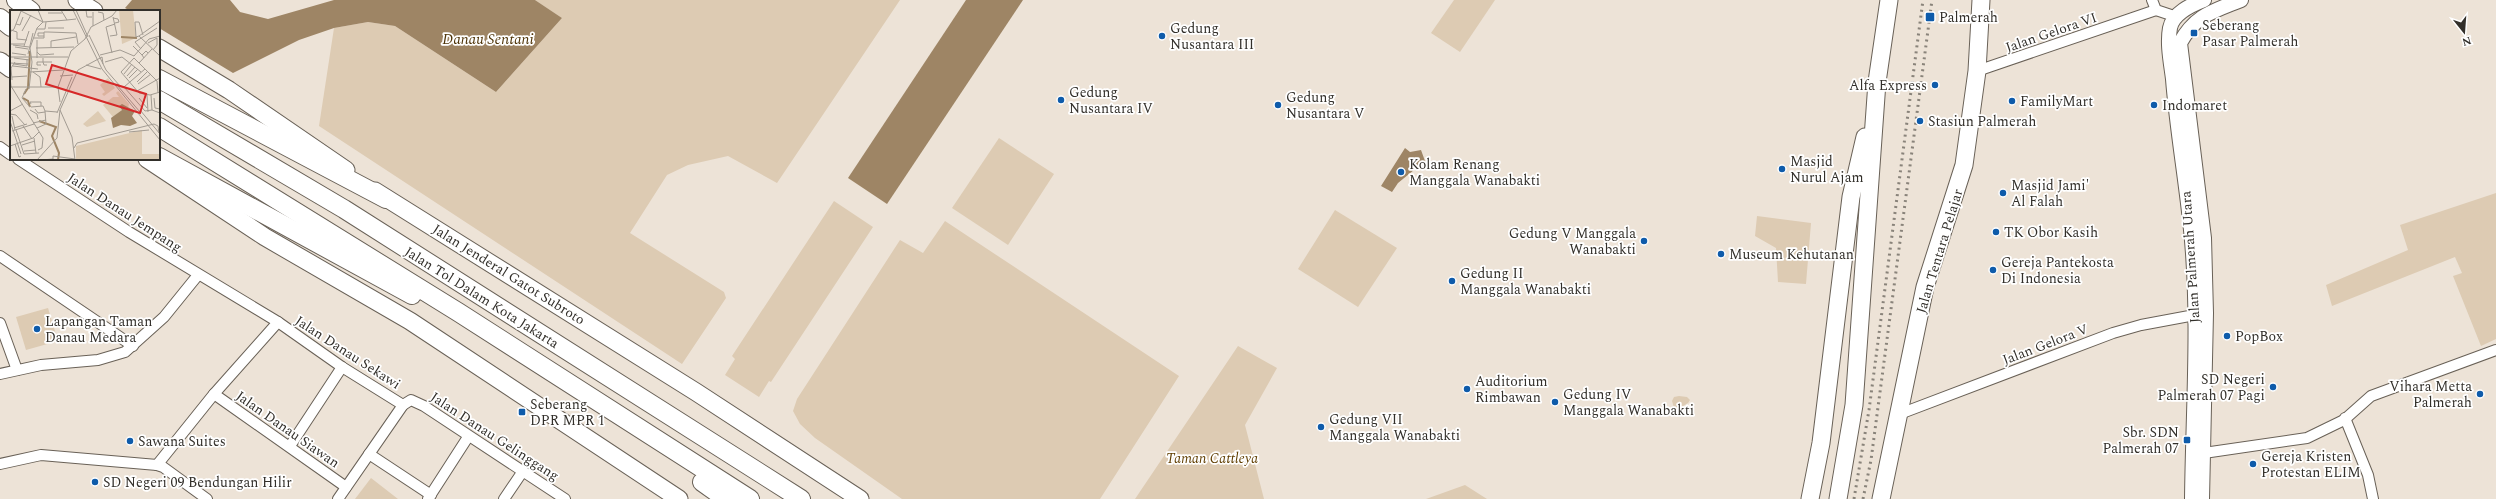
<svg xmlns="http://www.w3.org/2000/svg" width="2496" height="499" font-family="Spectral,serif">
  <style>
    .green { fill: #ddcbb3 }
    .water { fill: #9e8565 }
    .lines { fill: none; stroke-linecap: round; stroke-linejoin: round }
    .minor-casing { stroke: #696157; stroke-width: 12 }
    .secondary-casing { stroke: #696157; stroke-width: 16 }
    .trunk-casing { stroke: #696157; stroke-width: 19 }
    .motorway-casing { stroke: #696157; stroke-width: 20 }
    .minor { stroke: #fff; stroke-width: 10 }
    .secondary { stroke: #fff; stroke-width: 14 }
    .trunk { stroke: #fff; stroke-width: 17 }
    .motorway { stroke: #fff; stroke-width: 18 }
    .rail { stroke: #89837a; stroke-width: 3; stroke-dasharray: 2 4; stroke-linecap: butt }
    .poi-dot { fill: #0e5baa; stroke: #fff; stroke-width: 1.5 }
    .labels { text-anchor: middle; stroke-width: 3.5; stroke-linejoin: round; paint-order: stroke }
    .poi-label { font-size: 14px; fill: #322f2a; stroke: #fff; text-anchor: start }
    .street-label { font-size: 14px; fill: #322f2a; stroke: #fff }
    .park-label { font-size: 14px; font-style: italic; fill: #603e00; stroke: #fff }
    .water-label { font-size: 15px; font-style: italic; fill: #4f3408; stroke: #fff }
    .inset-river { fill: none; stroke: #9e8565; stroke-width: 2 }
    .inset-road { fill: none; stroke: #a29b92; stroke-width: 1 }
    .view { fill: #d62828; fill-opacity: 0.15; stroke: #d62828; stroke-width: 2 }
    .inset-edge { fill: none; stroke: #322f2a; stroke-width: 2 }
  </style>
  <rect width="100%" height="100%" fill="#ede3d7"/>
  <g class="green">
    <polygon points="535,0 900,0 777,183 728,156 688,165 667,175 630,233 724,292 726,298 682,364 319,126 334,28 368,22 395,26 496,92 562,18"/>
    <polygon points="1454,0 1495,0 1460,52 1431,33"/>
    <polygon points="999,138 1054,174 1008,245 952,208"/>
    <polygon points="2496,193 2496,339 2481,346 2453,276 2462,273 2455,257 2332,306 2326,285 2408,250 2400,225"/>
    <polygon points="834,201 873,227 771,382 769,381 759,397 725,375 735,359 732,356"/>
    <polygon points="1335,210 1397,248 1358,307 1298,269"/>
    <polygon points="1757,216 1811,223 1806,284 1778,282 1776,248 1755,236"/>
    <polygon points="945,221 1179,376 1100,499 902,499 815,438 800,424 793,411 797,399 900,240 923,253"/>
    <polygon points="48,308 58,341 26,350 16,317"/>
    <polygon points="1238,346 1277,368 1245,425 1264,499 1135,499"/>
    <polygon points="1679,396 1687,397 1690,400 1688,403 1675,411 1672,401 1674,397"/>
    <polygon points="371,478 398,499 355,499"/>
    <polygon points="1465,485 1487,499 1426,499"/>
  </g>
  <g class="water">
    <polygon points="132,0 230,0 240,12 268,19 334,0 535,0 562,18 496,92 395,26 368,22 334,28 299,40 233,73 159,28 159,11 131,11 125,8"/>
    <polygon points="966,0 1023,0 887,204 848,178"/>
    <polygon points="1405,148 1410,152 1421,150 1425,161 1398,183 1392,192 1381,186"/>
  </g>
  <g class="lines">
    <g class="minor-casing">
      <g id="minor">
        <polyline points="2152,0 2156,10 2177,17"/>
        <polyline points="1977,71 2156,10"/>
        <polyline points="0,147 11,155"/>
        <polyline points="18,159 129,232 278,322 342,367 403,405"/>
        <polyline points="0,256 133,346"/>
        <polyline points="0,323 17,370"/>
        <polyline points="0,374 41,365 98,360 125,352 164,317 198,275"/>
        <polyline points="214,394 346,487"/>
        <polyline points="1897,415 2113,333 2141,325 2200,314"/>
        <polyline points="2345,418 2368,475 2373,499"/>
        <polyline points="290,446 342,367"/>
        <polyline points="369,454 431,495"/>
        <polyline points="2197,454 2307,438 2344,420 2371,396 2496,350"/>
        <polyline points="0,464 41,455 157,465 163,467 207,499"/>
        <polyline points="157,465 214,394 278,322"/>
        <polyline points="338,499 403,405 411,400 424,406 565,499"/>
        <polyline points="428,499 468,437"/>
        <polyline points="504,499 523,471"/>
      </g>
    </g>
    <g class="secondary-casing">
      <g id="secondary">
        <path d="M2192,499C2193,409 2200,319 2191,230C2186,179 2177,130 2173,79C2171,63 2167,44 2170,28C2173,13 2191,5 2204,0"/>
        <path d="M2202,499L2206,313L2204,238L2180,43C2195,15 2214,11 2241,0"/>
      </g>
    </g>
    <g class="trunk-casing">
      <g id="trunk">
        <polyline points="77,0 94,11"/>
        <polyline points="159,48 229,90 346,170"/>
        <polyline points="0,61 11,69"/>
        <polyline points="147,159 265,237 410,321 679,499"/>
        <polyline points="375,191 696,392 860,499"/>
        <polyline points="1810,499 1821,443 1851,197 1865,137"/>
        <polyline points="1838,499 1854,405 1877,82 1889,0"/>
        <polyline points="1881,499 1925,287 1964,165 1977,71 1981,0"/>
      </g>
    </g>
    <g class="motorway-casing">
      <g id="motorway">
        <polyline points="16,0 31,11"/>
        <polyline points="0,18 11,27"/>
        <polyline points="159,79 386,199"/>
        <polyline points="159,100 344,209 801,499"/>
        <polyline points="159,127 458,312 750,499"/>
        <polyline points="159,157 412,295"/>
        <polyline points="702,482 726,499"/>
      </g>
    </g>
    <use href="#minor" class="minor"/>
    <use href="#secondary" class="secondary"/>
    <use href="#trunk" class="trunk"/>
    <use href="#motorway" class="motorway"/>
    <g class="rail">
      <polyline points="1854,499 1869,410 1923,0"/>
      <polyline points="1863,499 1871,460 1932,0"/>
    </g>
  </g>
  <g class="poi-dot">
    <rect x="1925" y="12" width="10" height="10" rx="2"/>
    <rect x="2190" y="29" width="8" height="8" rx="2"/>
    <circle cx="1162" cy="36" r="4"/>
    <circle cx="1935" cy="85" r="4"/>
    <circle cx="1061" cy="100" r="4"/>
    <circle cx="2012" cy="101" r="4"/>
    <circle cx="1278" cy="105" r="4"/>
    <circle cx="2154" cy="105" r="4"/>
    <circle cx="1920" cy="121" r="4"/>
    <circle cx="1782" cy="169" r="4"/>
    <circle cx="1401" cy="172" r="4"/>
    <circle cx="2003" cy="193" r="4"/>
    <circle cx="1996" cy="232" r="4"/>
    <circle cx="1644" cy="241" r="4"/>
    <circle cx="1721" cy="254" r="4"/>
    <circle cx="1993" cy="270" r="4"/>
    <circle cx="1452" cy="281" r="4"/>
    <circle cx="37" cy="329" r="4"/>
    <circle cx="2227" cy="336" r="4"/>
    <circle cx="2273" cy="387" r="4"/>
    <circle cx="1467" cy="389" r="4"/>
    <circle cx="2480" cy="394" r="4"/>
    <circle cx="1555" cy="402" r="4"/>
    <rect x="518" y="408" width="8" height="8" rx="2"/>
    <circle cx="1321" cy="427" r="4"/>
    <rect x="2183" y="436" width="8" height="8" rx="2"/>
    <circle cx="130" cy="441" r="4"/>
    <circle cx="2253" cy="464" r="4"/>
    <circle cx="95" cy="482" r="4"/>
  </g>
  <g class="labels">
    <g class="poi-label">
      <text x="1939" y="22">Palmerah</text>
      <text x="2202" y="30">Seberang<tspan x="2202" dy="16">Pasar Palmerah</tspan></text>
      <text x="1170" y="33">Gedung<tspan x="1170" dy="16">Nusantara III</tspan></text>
      <text x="1927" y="90" text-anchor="end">Alfa Express</text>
      <text x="1069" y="97">Gedung<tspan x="1069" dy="16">Nusantara IV</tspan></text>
      <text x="1286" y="102">Gedung<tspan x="1286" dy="16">Nusantara V</tspan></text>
      <text x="2020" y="106">FamilyMart</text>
      <text x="2162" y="110">Indomaret</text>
      <text x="1928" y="126">Stasiun Palmerah</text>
      <text x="1790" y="166">Masjid<tspan x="1790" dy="16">Nurul Ajam</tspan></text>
      <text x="1409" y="169">Kolam Renang<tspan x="1409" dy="16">Manggala Wanabakti</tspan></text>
      <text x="2011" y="190">Masjid Jami'<tspan x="2011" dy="16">Al Falah</tspan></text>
      <text x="2004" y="237">TK Obor Kasih</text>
      <text x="1636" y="238" text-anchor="end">Gedung V Manggala<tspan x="1636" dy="16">Wanabakti</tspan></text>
      <text x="1729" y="259">Museum Kehutanan</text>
      <text x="2001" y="267">Gereja Pantekosta<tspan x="2001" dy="16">Di Indonesia</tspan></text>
      <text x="1460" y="278">Gedung II<tspan x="1460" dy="16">Manggala Wanabakti</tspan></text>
      <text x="45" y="326">Lapangan Taman<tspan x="45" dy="16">Danau Medara</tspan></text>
      <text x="2235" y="341">PopBox</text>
      <text x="2265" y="384" text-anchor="end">SD Negeri<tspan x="2265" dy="16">Palmerah 07 Pagi</tspan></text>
      <text x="1475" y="386">Auditorium<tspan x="1475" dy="16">Rimbawan</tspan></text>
      <text x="2472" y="391" text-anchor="end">Vihara Metta<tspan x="2472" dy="16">Palmerah</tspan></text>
      <text x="1563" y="399">Gedung IV<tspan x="1563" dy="16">Manggala Wanabakti</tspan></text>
      <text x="530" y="409">Seberang<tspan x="530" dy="16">DPR MPR 1</tspan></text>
      <text x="1329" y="424">Gedung VII<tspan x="1329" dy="16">Manggala Wanabakti</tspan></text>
      <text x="2179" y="437" text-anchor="end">Sbr. SDN<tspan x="2179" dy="16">Palmerah 07</tspan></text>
      <text x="138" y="446">Sawana Suites</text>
      <text x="2261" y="461">Gereja Kristen<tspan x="2261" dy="16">Protestan ELIM</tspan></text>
      <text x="103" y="487">SD Negeri 09 Bendungan Hilir</text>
    </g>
    <g class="street-label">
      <text transform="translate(2051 32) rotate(-19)" y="5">Jalan Gelora VI</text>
      <text transform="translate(125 212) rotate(33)" y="5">Jalan Danau Jempang</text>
      <text transform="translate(1939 251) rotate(-73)" y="5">Jalan Tentara Pelajar</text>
      <text transform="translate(2190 257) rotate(-94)" y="5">Jalan Palmerah Utara</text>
      <text transform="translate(509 274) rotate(32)" y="5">Jalan Jenderal Gatot Subroto</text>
      <text transform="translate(482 297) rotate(32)" y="5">Jalan Tol Dalam Kota Jakarta</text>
      <text transform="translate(2045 344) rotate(-21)" y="5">Jalan Gelora V</text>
      <text transform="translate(348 352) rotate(33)" y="5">Jalan Danau Sekawi</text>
      <text transform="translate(288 429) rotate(35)" y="5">Jalan Danau Siawan</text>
      <text transform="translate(495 436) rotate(33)" y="5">Jalan Danau Gelinggang</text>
    </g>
    <g class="park-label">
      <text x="1212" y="463">Taman Cattleya</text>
    </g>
    <g class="water-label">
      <text x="488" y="44">Danau Sentani</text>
    </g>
  </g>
  <g transform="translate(10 10)">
    <rect width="150" height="150" fill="#ede3d7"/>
    <path d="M109,0H123L126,28L112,34ZM98,68L105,78L94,86L92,84L95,82L90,75ZM108,81L119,94L118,98L109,96L112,100L103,107L93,95L103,87H109L106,83ZM88,101L96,111L77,117L73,114ZM132,120V144H150V150H66V136Z" fill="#ddcbb3"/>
    <path d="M112,94L125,101L122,106L127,113L120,116L111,115L103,118L101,108L112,100L109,96Z" fill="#9e8565"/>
    <path class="inset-river" d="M111,27L127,28M14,84L18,78L20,41M13,88L18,91L20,97M29,111L46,117L42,126L49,143L48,150"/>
    <path class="inset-road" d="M28,0L33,12M51,0L57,10L66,9M63,0L92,59L150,130M66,0L78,27M76,0L77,7H82M88,2L93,3L94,10M38,3H52M103,8L108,9L109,12L105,13M33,12L57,10M6,14L10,15L13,7M83,16V2M38,18H54M27,19H35L36,12M1,20L7,22V29L17,30M12,21L21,5M0,22L4,19L11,1L33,12M38,22L66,23L68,34M79,25L96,60L110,76M133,25L129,12H125L126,27L129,26L150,46M34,26H28V23H34M100,26L107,25L103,7M129,26L150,11M24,28H34V22H38M27,30V48M138,33L147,28V35L143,40M1,34H14M3,35L19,37M14,36L19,21M123,36L132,45M5,37L18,39M41,37V31L66,27M26,38L64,37M131,39L125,32L147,18M27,42L30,45L44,44M2,43L16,45M102,43L96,17L105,14M18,44L23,23M90,45L110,40L124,46L139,29L150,26M0,47H58M4,48L19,50M124,48L111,62L129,83L140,85L150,82M124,48L147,71L148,83M134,48L132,45L136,41L138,43M95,52L112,47L131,62M0,53L18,54M129,53L142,39M4,54L17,56V49M31,55H27V52H33V48M37,55H34L33,52H42M76,55L91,59M3,56L28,59M20,62L53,60M23,62L30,67L31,77M114,64L122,54M50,66L63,65M117,66L125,57M0,67L1,76L33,128L32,138L28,140M2,67L17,66M119,68L128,59M2,70L1,58L5,52M121,71L114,77L135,101L142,100M121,71L135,59M127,72L138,61M128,74L141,64M107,75L130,102M0,77H48L61,41L75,29L81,17L102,6L107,0M48,77L50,92M16,79L12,88L20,97M19,79L22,52L20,38L27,18L33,12M127,81L150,68M137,85L138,102M141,85L142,100L150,103M129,88L137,98M144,88L145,98L150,99M21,94L20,92H31V96M21,97L33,96L35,101L47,102M25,99L28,103L35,102M20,100L27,104L28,109M50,100L62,127L65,150M130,100L150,124M0,101L13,94M47,103L62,67M0,104L6,105L15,115M2,106L5,120M0,111L11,144M23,113L36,110M13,116L22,129M4,118L17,114M27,118L36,114L35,101M6,120L14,144M2,121L24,114M119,122L139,120M24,128L26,143M5,134L9,147L11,146M12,135L25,131M0,136L23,128L29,122M64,138L67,133L144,114L148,116L149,123M14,141L26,140M14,144L29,143M27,150L47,128L50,100L68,60L92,47L93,54M31,150L43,149M43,150V146L65,149"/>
    <path class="view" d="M42,55L136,84L130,103L36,74Z"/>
    <rect width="150" height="150" class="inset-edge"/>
  </g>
  <g transform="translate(2464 32) rotate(163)" stroke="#ffffff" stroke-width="3" paint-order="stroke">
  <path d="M0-3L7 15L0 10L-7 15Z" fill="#322f2a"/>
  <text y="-6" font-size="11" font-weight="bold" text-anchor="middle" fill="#322f2a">N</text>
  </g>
</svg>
